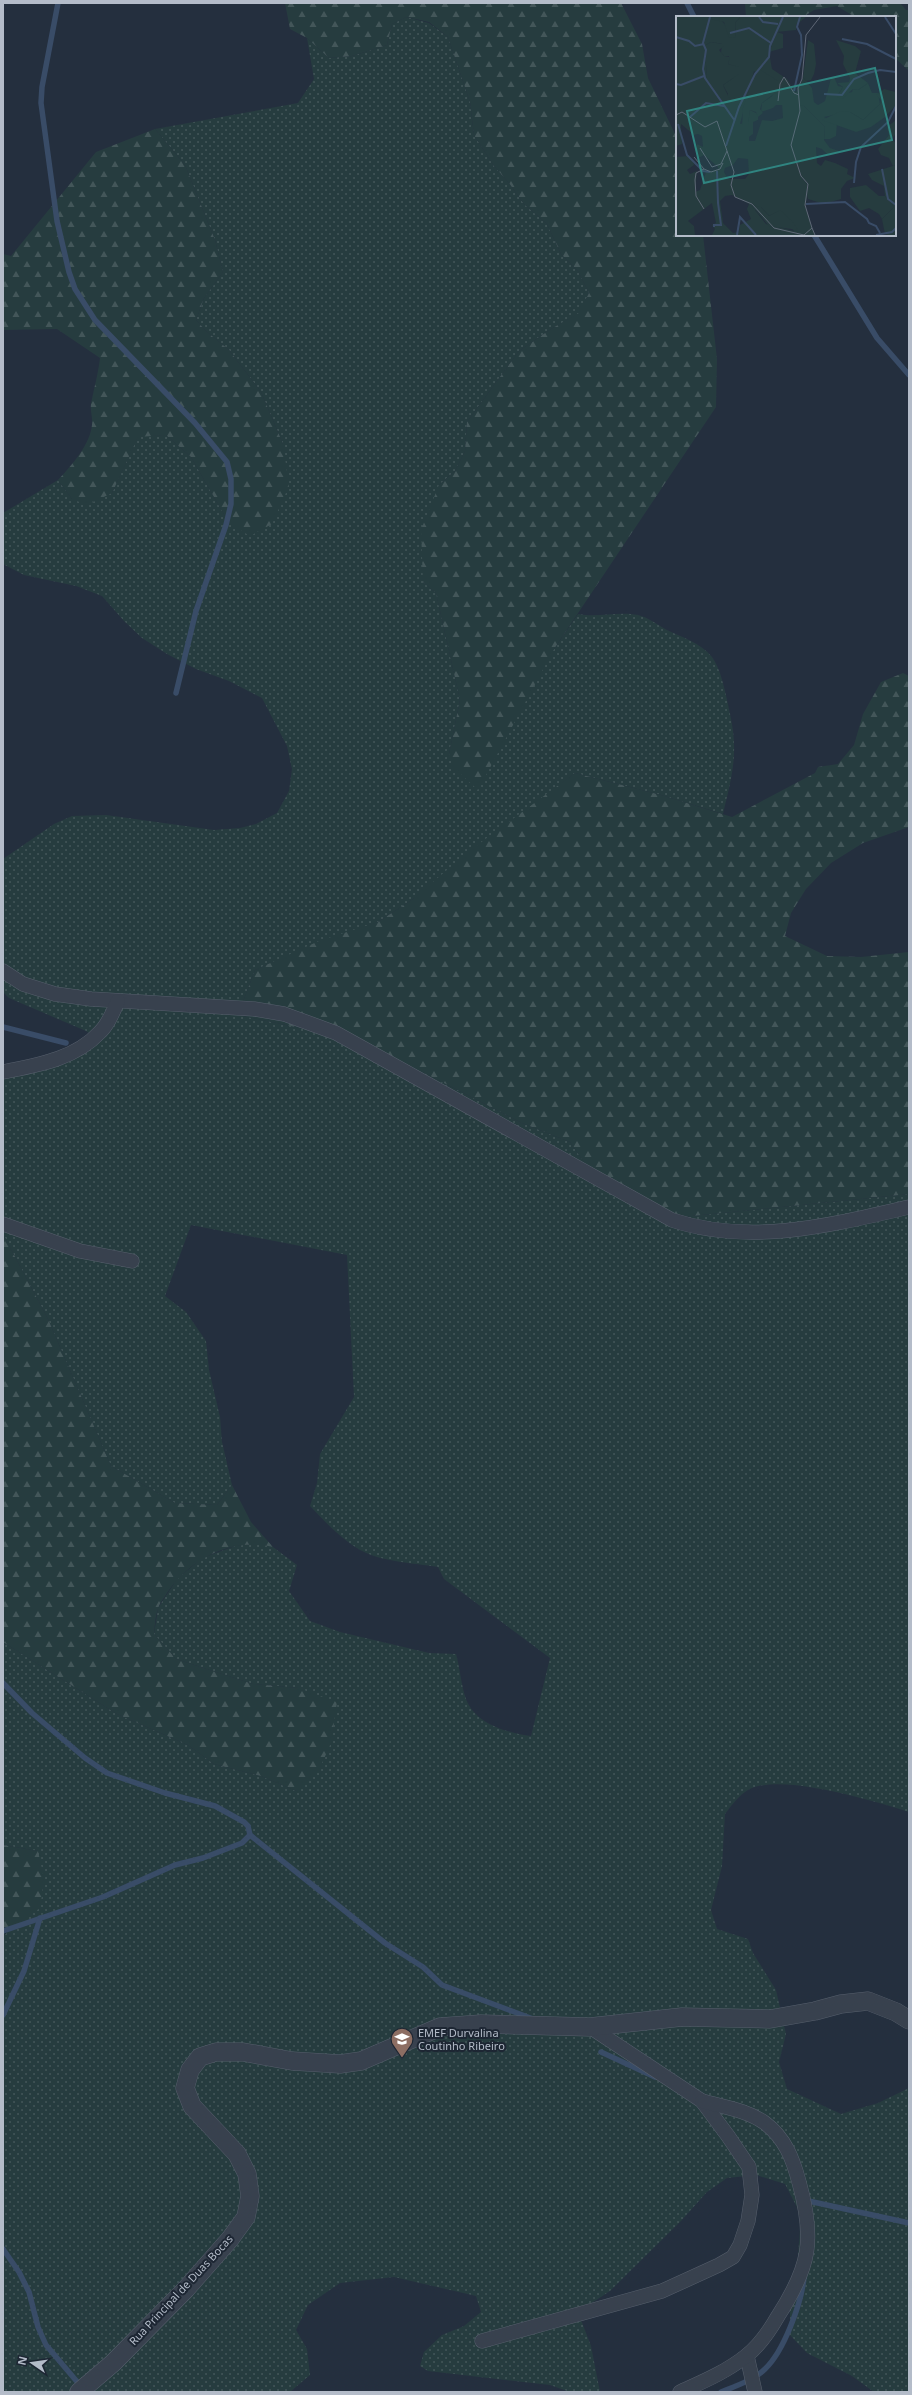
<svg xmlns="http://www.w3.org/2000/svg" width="912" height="2395" font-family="'Noto Sans',sans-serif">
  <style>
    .grass { fill: url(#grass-dots) }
    .forest { fill: url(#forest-firs) }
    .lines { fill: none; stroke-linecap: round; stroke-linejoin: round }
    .stream { stroke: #394c67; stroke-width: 5.5 }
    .minor-casing { stroke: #565f6c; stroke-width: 15 }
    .tertiary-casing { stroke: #565f6c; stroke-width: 19 }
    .minor { stroke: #38414e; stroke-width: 14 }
    .tertiary { stroke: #38414e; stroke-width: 18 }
    .labels { text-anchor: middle; stroke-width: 4; stroke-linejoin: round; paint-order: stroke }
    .poi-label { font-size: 11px; fill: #b4bcc9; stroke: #1d2633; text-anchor: start }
    .street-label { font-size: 11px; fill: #b4bcc9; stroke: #1d2633 }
    .inset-river { fill: none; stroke: #394c67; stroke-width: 2 }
    .inset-road { fill: none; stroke: #5e6776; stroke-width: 1 }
    .view { fill: #308480; fill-opacity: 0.15; stroke: #308480; stroke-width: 2 }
    .inset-edge { fill: none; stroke: #b4bcc9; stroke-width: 2 }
  </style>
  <defs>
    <pattern id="grass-dots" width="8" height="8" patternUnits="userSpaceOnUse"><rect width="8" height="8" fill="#263c3f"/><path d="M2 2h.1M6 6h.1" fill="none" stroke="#435659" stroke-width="1.8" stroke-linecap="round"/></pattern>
    <pattern id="forest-firs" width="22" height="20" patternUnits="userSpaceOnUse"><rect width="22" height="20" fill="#263c3f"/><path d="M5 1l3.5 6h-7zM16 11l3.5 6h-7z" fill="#435659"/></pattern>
  </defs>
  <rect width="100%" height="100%" fill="#242f3e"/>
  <path class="grass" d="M406,17L429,23L448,37L470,102L474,135L494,166L509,183L524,204L547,224L561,254L578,271L589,293L580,313L551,329L519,351L467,422L465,451L455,471L439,485L423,582L436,593L460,700L449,754L554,649L578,614C598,618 618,611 638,615C649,618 655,623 665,629C681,637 700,642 712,657C720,668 724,686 727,700C730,714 734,730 734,745C735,768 728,792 723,814L661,795L575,773L413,899L378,922L299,951L255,970L238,1015L333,1035L401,1061L522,1123L570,1142L593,1175L682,1217L909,1194V1812C874,1801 779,1772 748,1790C739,1795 731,1806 725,1814L722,1866L711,1910L717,1929L748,1939L753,1953L776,1990L786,2034L779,2062L787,2089L841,2114L878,2103L909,2088V2392H874L852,2376L807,2353L790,2335V2310L796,2284L801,2215L785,2184L756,2175L727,2178L707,2192L681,2221L610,2291L578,2312L591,2346L600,2392H570L550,2385L428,2371L420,2366L424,2352L442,2335L464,2326L481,2312L476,2296L394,2277L340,2283L308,2305L296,2330L307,2349L310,2375L290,2392H3V1935L6,1934L38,1851L3,1845V1642L117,1714L188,1745L214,1764L261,1776L296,1791L298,1688L253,1684L176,1659L154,1634L158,1608L177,1579L202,1558L235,1546L256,1543L273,1547L297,1565L289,1591L310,1621L340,1632L429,1653L456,1654C460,1668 461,1685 466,1699C475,1724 508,1733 531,1736L550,1658L444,1579L438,1567C413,1563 382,1562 360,1550C340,1538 325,1522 310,1506L317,1483L320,1454L354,1397L347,1255L191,1225L165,1296L186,1312L206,1341L209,1370L220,1417L222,1442L232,1485L217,1505L175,1503L111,1466L48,1319L3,1234V1069L28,1063L97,1039L86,1031L9,998L3,992V859L54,824L72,816L106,815L214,830L240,828L256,824L277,813L289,791L292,769L287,746L262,698L229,681L196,669L167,654L142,638L124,621L102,596L76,586L24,575L3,564V513L58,480L72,499L112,493L138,436L166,435L191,457L229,523L283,444L261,392L229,350L206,331L196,320L204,298L223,272L215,240L185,165L155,129L298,103L314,79L307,38L329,58L352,56L387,45L392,24Z"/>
  <g class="forest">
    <polygon points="285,3 621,3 642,44 648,78 677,138 677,235 703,235 717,359 716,407 554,649 478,790 453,767 449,754 460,700 436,593 423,582 421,530 439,485 455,471 465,451 467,422 519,351 551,329 579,313 589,293 578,271 561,254 547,224 524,204 509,183 494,166 474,135 470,102 448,37 429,22 406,17 392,24 387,45 352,56 329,58 307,38 290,29"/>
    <polygon points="745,3 900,3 906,10 909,10 909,71 895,58 895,17 855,17 837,6 814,10 803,17 746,17"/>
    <path d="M155,129L185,165L215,240L223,272L204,298L196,320L206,331L229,350L261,392L283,444L289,486L272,524L250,536L229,523L191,457L166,435L138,437L112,493L87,505L72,499L58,480C71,466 90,445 92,425C93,418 90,411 91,404C94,388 98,375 100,358L57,329L3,330V254L11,256L96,152Z"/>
    <polygon points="903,673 909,676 909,827 863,843 831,863 806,889 791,913 785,936 827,956 861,957 909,952 909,1194 682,1217 593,1175 570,1142 522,1123 401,1061 333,1035 238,1015 255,970 319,941 378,922 413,899 468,852 575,773 661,795 732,817 815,773 818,767 838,764 854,745 863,714 881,682"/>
    <path d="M3,1234L48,1319L111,1466L175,1503L217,1505L232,1485L251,1522L273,1547C232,1537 190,1559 167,1593C164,1598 159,1604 158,1609C155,1617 155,1626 154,1634L176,1659L253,1684L298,1688L337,1702L331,1743L318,1772L296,1791L261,1776L214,1764L188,1745L117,1714L3,1642Z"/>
    <polygon points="3,1845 38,1851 44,1879 40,1908 3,1935"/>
  </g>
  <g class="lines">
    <g class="stream">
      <polyline points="58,3 42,87 41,103 57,221 69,272 75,289 95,320 195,423 227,462 231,479 231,504 226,525 196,611 176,693"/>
      <polyline points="687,3 694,17"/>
      <polyline points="814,235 877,338 909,375"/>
      <polyline points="3,1027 66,1043"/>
      <polyline points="3,1683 32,1713 85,1758 107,1773 165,1793 215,1806 244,1822 248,1826 250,1835 385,1943 423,1967 442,1985 533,2019"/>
      <polyline points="3,1931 103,1897 175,1865 203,1858 242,1843 250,1835"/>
      <polyline points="3,2015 24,1971 40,1918"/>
      <polyline points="601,2052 655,2077"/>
      <polyline points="804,2200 909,2223"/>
      <polyline points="3,2249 19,2272 29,2292 38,2327 46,2345 79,2384"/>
      <path d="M721,2392C736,2386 754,2380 765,2369C784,2351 801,2304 804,2278"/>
    </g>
    <g class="minor-casing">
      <g id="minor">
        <path d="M3,971L23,984L55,994L91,999L254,1009L284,1014L336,1033L672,1220C750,1246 832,1225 909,1207"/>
        <path d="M3,1072C37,1065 75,1059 99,1033C108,1025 113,1012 118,1001"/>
        <polyline points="3,1224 80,1251 132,1261"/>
        <polyline points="482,2341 662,2291 719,2265 733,2257 740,2245 748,2221 752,2195 749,2167 728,2136 702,2101 590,2027"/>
        <polyline points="747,2356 755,2392"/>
        <path d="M680,2392C702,2382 726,2372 746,2356C759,2346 770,2330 778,2316C810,2267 815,2239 799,2182C793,2159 785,2138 765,2123C747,2110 723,2107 702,2101"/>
      </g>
    </g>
    <g class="tertiary-casing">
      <polyline id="tertiary" points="79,2392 113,2363 186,2289 230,2239 246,2217 250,2196 247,2174 237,2154 192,2106 185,2088 190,2070 200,2057 216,2052 243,2052 292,2061 340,2064 361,2061 440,2027 481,2024 590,2027 682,2017 770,2019 815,2011 841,2004 868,2001 896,2012 909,2020"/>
    </g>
    <use href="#minor" class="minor"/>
    <use href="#tertiary" class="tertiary"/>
  </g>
  <defs>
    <g id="school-pin" transform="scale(1.15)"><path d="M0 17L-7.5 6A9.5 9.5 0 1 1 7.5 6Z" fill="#8d6e63" stroke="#1d2633"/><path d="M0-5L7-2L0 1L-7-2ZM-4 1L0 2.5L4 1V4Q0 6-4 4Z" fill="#fff"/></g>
  </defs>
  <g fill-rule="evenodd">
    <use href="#school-pin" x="402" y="2039"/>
  </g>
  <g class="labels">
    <g class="poi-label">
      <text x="418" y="2037">EMEF Durvalina<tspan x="418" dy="13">Coutinho Ribeiro</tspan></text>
    </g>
    <g class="street-label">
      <text transform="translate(181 2290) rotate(-47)" y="4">Rua Principal de Duas Bocas</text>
    </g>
  </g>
  <g transform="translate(676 16)">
    <rect width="220" height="220" fill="#242f3e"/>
    <path d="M0,1H33L46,5L60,21L59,7L64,1H130L120,9V14L100,16L93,36L96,53L111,63L120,77L127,61L136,72L138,86L142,89L149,85L155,62L158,61L162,70L167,71L162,79L176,76L177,73L182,74L192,67L196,77H202L204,88L187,104L174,96L148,101L161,108L160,120L154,123H148L149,111L128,90L120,117L126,162L132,169L133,175L129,190L139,219H36L39,213L36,209L40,207L36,187L12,205L18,210L19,219H0V141L12,140L17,144L18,149L11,154L14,158L21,155L19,176L24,174L30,156L42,153V151L28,139L21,143V128L27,131L26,120L22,118L18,119L5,108L6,128L0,130ZM35,26L46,28L45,37L48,40H53L52,48L58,50L57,62L47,69L52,78L47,88L31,61L29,34L30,29ZM78,55L100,65L96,80L86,87L85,96L97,92L100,89H106L107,102L96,105L86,104L79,125H73V121L77,118V106L82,104V98L74,94L72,106L64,108ZM62,142L72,143L73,158L69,163H52L48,156L49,152L57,149ZM56,179L73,188L71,193L75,203L64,209L63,216L57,217L47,207L44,185L49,180ZM85,191L93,200L103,195L118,215L90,208L79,194ZM220,149V219H212L209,218L206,203L218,191L209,180L208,170L196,164L192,158Z" fill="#263c3f" fill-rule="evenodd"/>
    <path d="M33,1H64L59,7L60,21L53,22L48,6L34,3ZM101,16L107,18V32L93,36ZM132,24L138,28L140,48L138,58L135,64L130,65L127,61ZM160,24L179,30L185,35L179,57L192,67L182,74L177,73L166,83L161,81L167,71L161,67L173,66L174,62L167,48L168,40ZM35,26L46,28L48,30L43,34L48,40L54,41L52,48L63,51V58L47,69L54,84L52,89L47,88L31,64L29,34L30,29ZM83,53L102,65V75L86,87L84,93L87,97L82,101L80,96L74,94L72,109H66L67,92L79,55ZM208,73L220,76V89L209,101L195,111L180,116L146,104L165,95L174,96L187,104L204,88L205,84L200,79ZM124,89L128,90L149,111L148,124L154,132L163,135L152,139L146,133L140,131L141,147L145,150L149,144L159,147L172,153L171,158L179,162L171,165L165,173V183L148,188L132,183V169L126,162L116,128L123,103ZM220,104V118L215,123L220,127V149L217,150L213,142L205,139L202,133L213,119L211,111ZM190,169L203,180H209L218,191L206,203L203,198L193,192L184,195L174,181V172ZM76,190L85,191L93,200L104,194L116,205L122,214L93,210Z" fill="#263c3f"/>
    <path class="inset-river" d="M34,1L27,27L30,34L27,53L29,62L59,105M83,1L87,6L102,8M209,1L220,18M54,17L73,12L95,27M0,21L13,25L19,30L28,28M166,23L191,28L220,43M0,68L5,69L28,60M118,75L126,39L125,19L121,11L124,1M148,78L166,79L178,63L192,57L204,54L220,56M14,101L30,87L48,90M2,108L11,139L27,155L34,156M50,130L63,91L79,58L93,41L94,30L107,1M206,153L212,183L220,189M178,167L180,146L185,131L212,106L220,90M130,188L169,186L191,203L193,207L200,210L204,217M38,211V209H45L42,187L41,155M61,219L64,201L80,219M200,219L216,216L220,212"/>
    <path class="inset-road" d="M102,85L104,68L108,61L118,77L123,79M0,99L6,96L29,111L41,105L58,156L55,169L59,181L76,188L98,212L128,219L136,212L139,219M24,132L36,151L45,148L51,135M18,141L28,153L35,156L44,153L47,147M28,153L20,157L19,164L20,180L28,193M136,212L129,189L132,168L125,160L115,129L124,95L122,72L126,63L130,19L144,1"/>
    <path class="view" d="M199,52L216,124L28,167L11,95Z"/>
    <rect width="220" height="220" class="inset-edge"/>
  </g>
  <rect width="912" height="2395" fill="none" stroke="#b4bcc9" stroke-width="8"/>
  <g transform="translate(32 2363) rotate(283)" stroke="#1d2633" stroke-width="3" paint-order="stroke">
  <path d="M0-3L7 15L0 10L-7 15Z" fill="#b4bcc9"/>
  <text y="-6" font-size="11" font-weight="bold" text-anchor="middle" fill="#b4bcc9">N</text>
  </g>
</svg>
